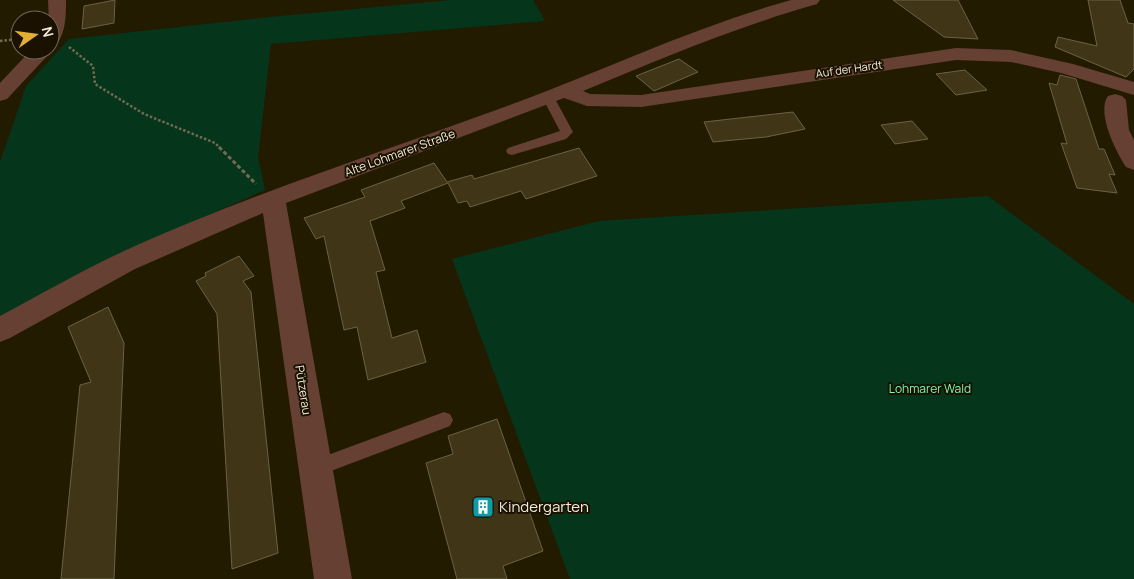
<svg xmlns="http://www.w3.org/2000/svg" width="1134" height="579" font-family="Manrope,sans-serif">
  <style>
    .green { fill: #05351b }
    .building { fill: #403617; stroke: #6b6244 }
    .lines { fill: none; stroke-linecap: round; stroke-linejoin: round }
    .path-far1 { stroke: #726b54; stroke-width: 2.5; stroke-dasharray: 2.5 2; stroke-linecap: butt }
    .path { stroke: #726b54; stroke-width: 3; stroke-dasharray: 4 2.5; stroke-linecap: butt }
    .service { fill: #654033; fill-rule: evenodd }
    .minor { fill: #654033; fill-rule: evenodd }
    .labels { text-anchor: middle; stroke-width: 4; stroke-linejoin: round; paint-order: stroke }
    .far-street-label { font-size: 11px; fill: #f0ebda; stroke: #1a1100 }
    .street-label { font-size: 12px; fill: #f0ebda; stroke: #1a1100 }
    .park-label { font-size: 12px; fill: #7ef8ac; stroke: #1a1100 }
    .near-poi-label { font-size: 15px; fill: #f0ebda; stroke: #1a1100; text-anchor: start }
  </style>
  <rect width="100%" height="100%" fill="#231b00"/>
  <g class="green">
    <polygon points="450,0 533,0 545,21 271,44 258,157 265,190 131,250 0,319 0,162 26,86 69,39 270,17"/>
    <polygon points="988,196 1134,304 1134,579 570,579 452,259 599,221"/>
  </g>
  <g class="building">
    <polygon points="115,0 114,23 82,29 84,6"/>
    <polygon points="893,0 958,0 978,39 944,37"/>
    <polygon points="1088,0 1120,0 1128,23 1134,24 1134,69 1126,77 1055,47 1058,37 1097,46"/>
    <polygon points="679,59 698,72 654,91 636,76"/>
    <polygon points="965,70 987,90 956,95 936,74"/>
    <polygon points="1060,75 1076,79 1099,149 1104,149 1115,175 1109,174 1117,193 1077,188 1061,143 1067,144 1049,83 1057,85"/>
    <polygon points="793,112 805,129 766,137 713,142 704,122"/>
    <polygon points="912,121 928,139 895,144 881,125"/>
    <polygon points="579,148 597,176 526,199 521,191 470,207 467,201 458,203 448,183 401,201 405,208 370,221 385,270 376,272 392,338 417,330 426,362 368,380 357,327 344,330 324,236 316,239 304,218 365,197 361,190 434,163 447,182 472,175 474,179"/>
    <polygon points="239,256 254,276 243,281 251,292 278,553 232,569 217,314 196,281 206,276 205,273"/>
    <polygon points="108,307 124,343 114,579 61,579 80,385 91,382 68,327"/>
    <polygon points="497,419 543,551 503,566 507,579 457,579 426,463 453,454 448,436"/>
  </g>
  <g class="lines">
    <g class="path-far1">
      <polyline points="0,41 20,39"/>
      <polyline points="69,47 93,66 95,84 144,114 215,143 220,148"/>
    </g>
    <polyline class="path" points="219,147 256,184"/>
    <g class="service">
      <polygon points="548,94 554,97 573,132 566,139 512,155 508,154 506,151 508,148 560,131 542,97"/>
      <polygon points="444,412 450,414 453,420 450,426 315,477 309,474 306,468 309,462"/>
    </g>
    <g class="minor">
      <path d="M48,0H66C66,15 66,31 57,44L50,46Z"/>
      <path d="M791,0H820L817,4C736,27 660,59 583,91L590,94L641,95L956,48L1011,50L1073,64L1134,82V95L1061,73L1011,62L956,60L641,107L587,106L564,98L286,203L352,579H314L263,213L135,269L10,338L0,342V316C45,292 90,266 137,245C261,190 391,149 518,102C609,68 697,26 791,0Z"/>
      <polygon points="50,48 52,50 49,54 7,99 0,101 0,83 31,50 50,50"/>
      <path d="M1115,94L1122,96L1126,100L1129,130L1134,140V170L1126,167C1116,152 1096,112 1108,96Z"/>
    </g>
  </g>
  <defs>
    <g id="building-square" transform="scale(1.125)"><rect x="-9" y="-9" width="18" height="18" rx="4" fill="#0f9aa8" stroke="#1a1100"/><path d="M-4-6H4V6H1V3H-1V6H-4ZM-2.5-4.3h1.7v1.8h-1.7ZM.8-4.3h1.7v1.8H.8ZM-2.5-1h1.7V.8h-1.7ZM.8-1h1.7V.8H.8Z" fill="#fff"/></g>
  </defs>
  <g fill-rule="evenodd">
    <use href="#building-square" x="483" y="507"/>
  </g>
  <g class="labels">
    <g class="far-street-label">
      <text transform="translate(849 69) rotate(-8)" y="4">Auf der Hardt</text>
    </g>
    <g class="street-label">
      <text transform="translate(400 153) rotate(-20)" y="4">Alte Lohmarer Straße</text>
      <text transform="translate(303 390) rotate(81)" y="4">Pützerau</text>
    </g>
    <g class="park-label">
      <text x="930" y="393">Lohmarer Wald</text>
    </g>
    <g class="near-poi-label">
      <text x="499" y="512">Kindergarten</text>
    </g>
  </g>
  <g transform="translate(35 35) rotate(76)"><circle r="24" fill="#1a1100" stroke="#706857"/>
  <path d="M0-4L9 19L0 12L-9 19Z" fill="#e3ae34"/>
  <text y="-8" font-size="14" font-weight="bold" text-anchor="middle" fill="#f0ebda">N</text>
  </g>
</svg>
